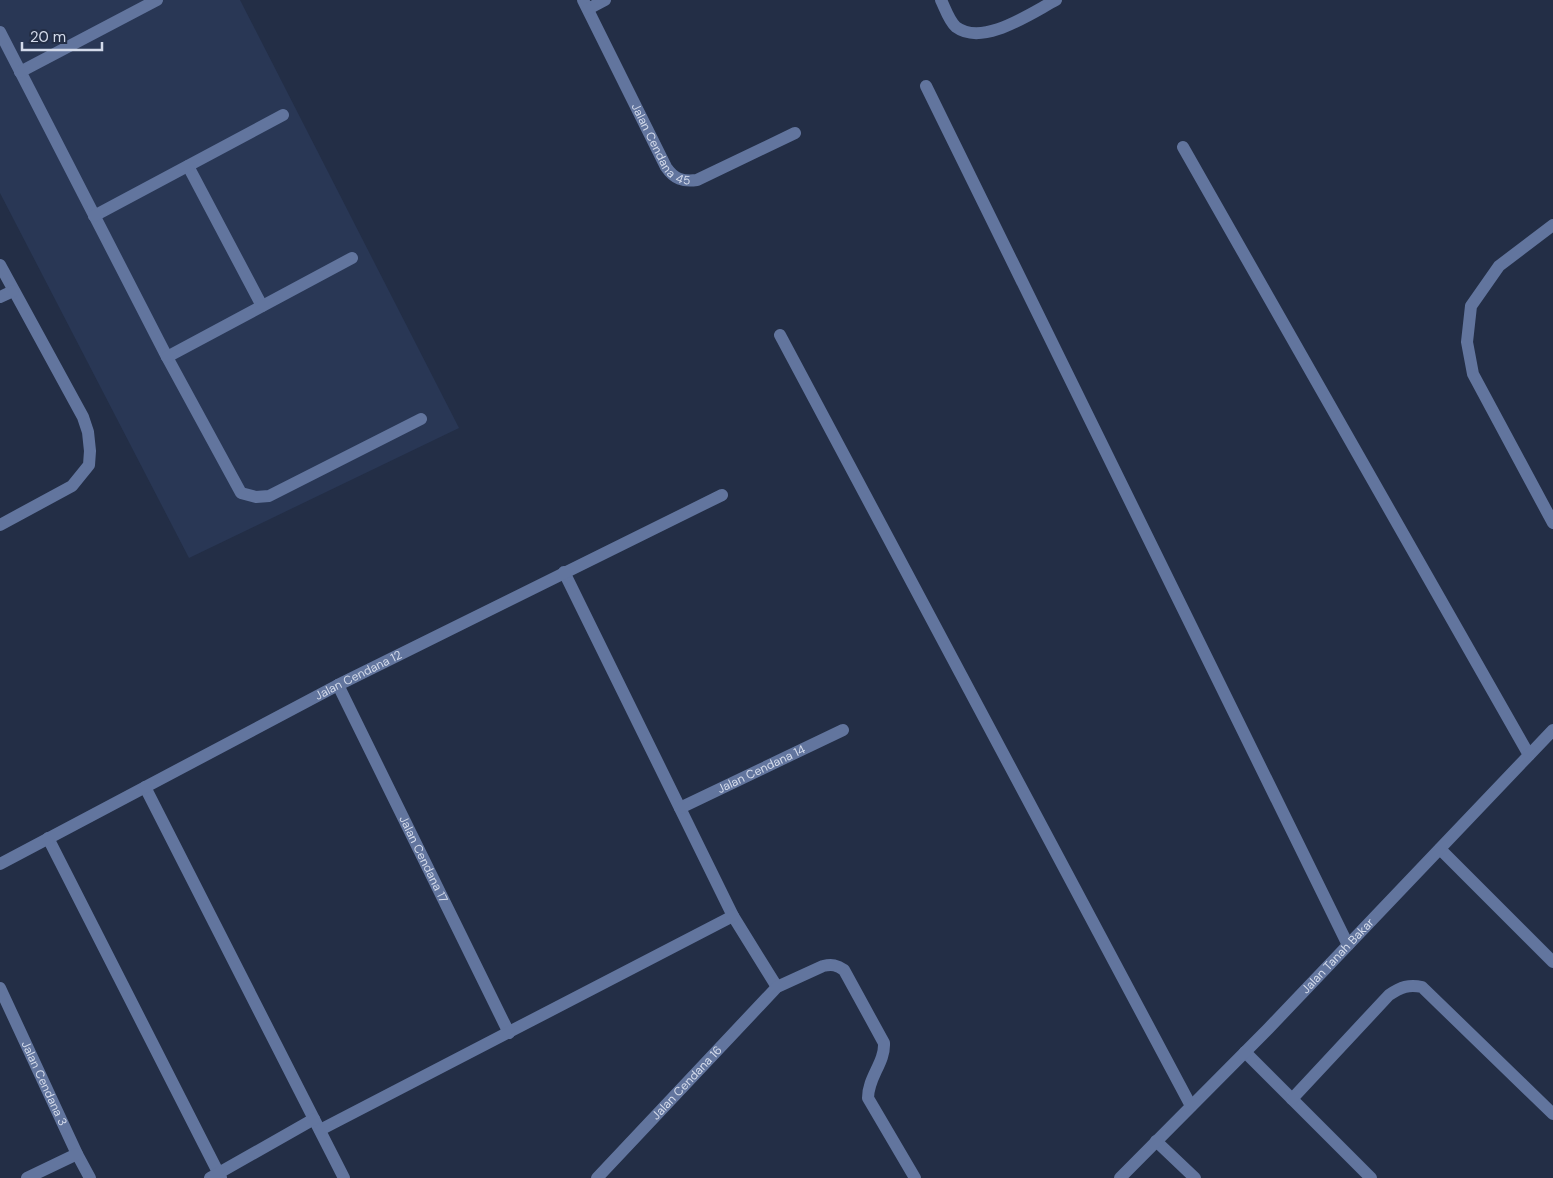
<svg xmlns="http://www.w3.org/2000/svg" width="1553" height="1178" font-family="'DM Sans',sans-serif">
  <style>
    .built { fill: #293755 }
    .lines { fill: none; stroke-linecap: round; stroke-linejoin: round }
    .minor { stroke: #62759e; stroke-width: 12 }
    .labels { text-anchor: middle; stroke-width: 4; stroke-linejoin: round; paint-order: stroke }
    .street-label { font-size: 12px; fill: #d3daea; stroke: #232e46 }
  </style>
  <rect width="100%" height="100%" fill="#232e46"/>
  <polygon class="built" points="0,0 240,0 459,428 189,558 0,193"/>
  <g class="lines">
    <g class="minor">
      <path id="s1" d="M583,0L666,167C674,179 683,182 697,180L795,133"/>
      <path d="M941,0C945,8 949,21 956,27C983,47 1031,13 1056,0"/>
      <polyline points="588,9 605,0"/>
      <polyline points="0,32 167,357 241,493 256,497 269,496 421,419"/>
      <polyline points="20,72 157,0"/>
      <polyline points="926,86 1348,945"/>
      <polyline points="1183,147 1529,755"/>
      <polyline points="188,166 262,306"/>
      <polyline points="94,216 283,115"/>
      <polyline points="1553,225 1499,266 1471,306 1467,342 1473,374 1553,523"/>
      <polyline points="0,265 83,417 88,432 90,451 89,465 72,486 0,525"/>
      <polyline points="0,297 13,291"/>
      <polyline points="780,335 1191,1106"/>
      <polyline points="167,357 352,258"/>
      <polyline points="564,572 733,916 777,987"/>
      <path id="s2" d="M338,685L509,1033"/>
      <polyline points="145,787 344,1178"/>
      <path id="s3" d="M680,808L843,730"/>
      <polyline points="48,838 221,1178"/>
      <polyline points="1440,849 1553,962"/>
      <path id="s4" d="M0,864L338,685L722,495"/>
      <path id="s5" d="M0,988L77,1154L90,1178"/>
      <polyline points="1245,1052 1371,1178"/>
      <path d="M1292,1099L1389,995C1401,987 1409,984 1422,987L1553,1114"/>
      <polyline points="320,1130 733,916"/>
      <polyline points="1156,1141 1195,1178"/>
      <polyline points="27,1178 77,1154"/>
      <polyline points="210,1178 314,1119"/>
      <path id="s6" d="M597,1178L777,987L823,966C832,964 837,965 844,970L884,1043C885,1063 868,1077 868,1098L915,1178"/>
      <path id="s7" d="M1120,1178L1268,1029L1553,730"/>
    </g>
  </g>
  <g class="labels">
    <g class="street-label">
      <text dy="4" stroke="none"><textPath href="#s1" startOffset="166">Jalan Cendana 45</textPath></text>
      <text dy="4" stroke="none"><textPath href="#s4" startOffset="405">Jalan Cendana 12</textPath></text>
      <text dy="4" stroke="none"><textPath href="#s3" startOffset="90">Jalan Cendana 14</textPath></text>
      <text dy="4" stroke="none"><textPath href="#s2" startOffset="194">Jalan Cendana 17</textPath></text>
      <text dy="4" stroke="none"><textPath href="#s7" startOffset="311">Jalan Tanah Bakar</textPath></text>
      <text dy="4" stroke="none"><textPath href="#s6" startOffset="131">Jalan Cendana 16</textPath></text>
      <text dy="4" stroke="none"><textPath href="#s5" startOffset="105">Jalan Cendana 3</textPath></text>
    </g>
  </g>
  <path d="M22 42v8h80v-8" fill="none" stroke="#d3daea" stroke-width="2.5"/>
  <text x="30" y="42" font-size="15" fill="#d3daea" stroke="#232e46" stroke-width="4" paint-order="stroke">20 m</text>
</svg>
